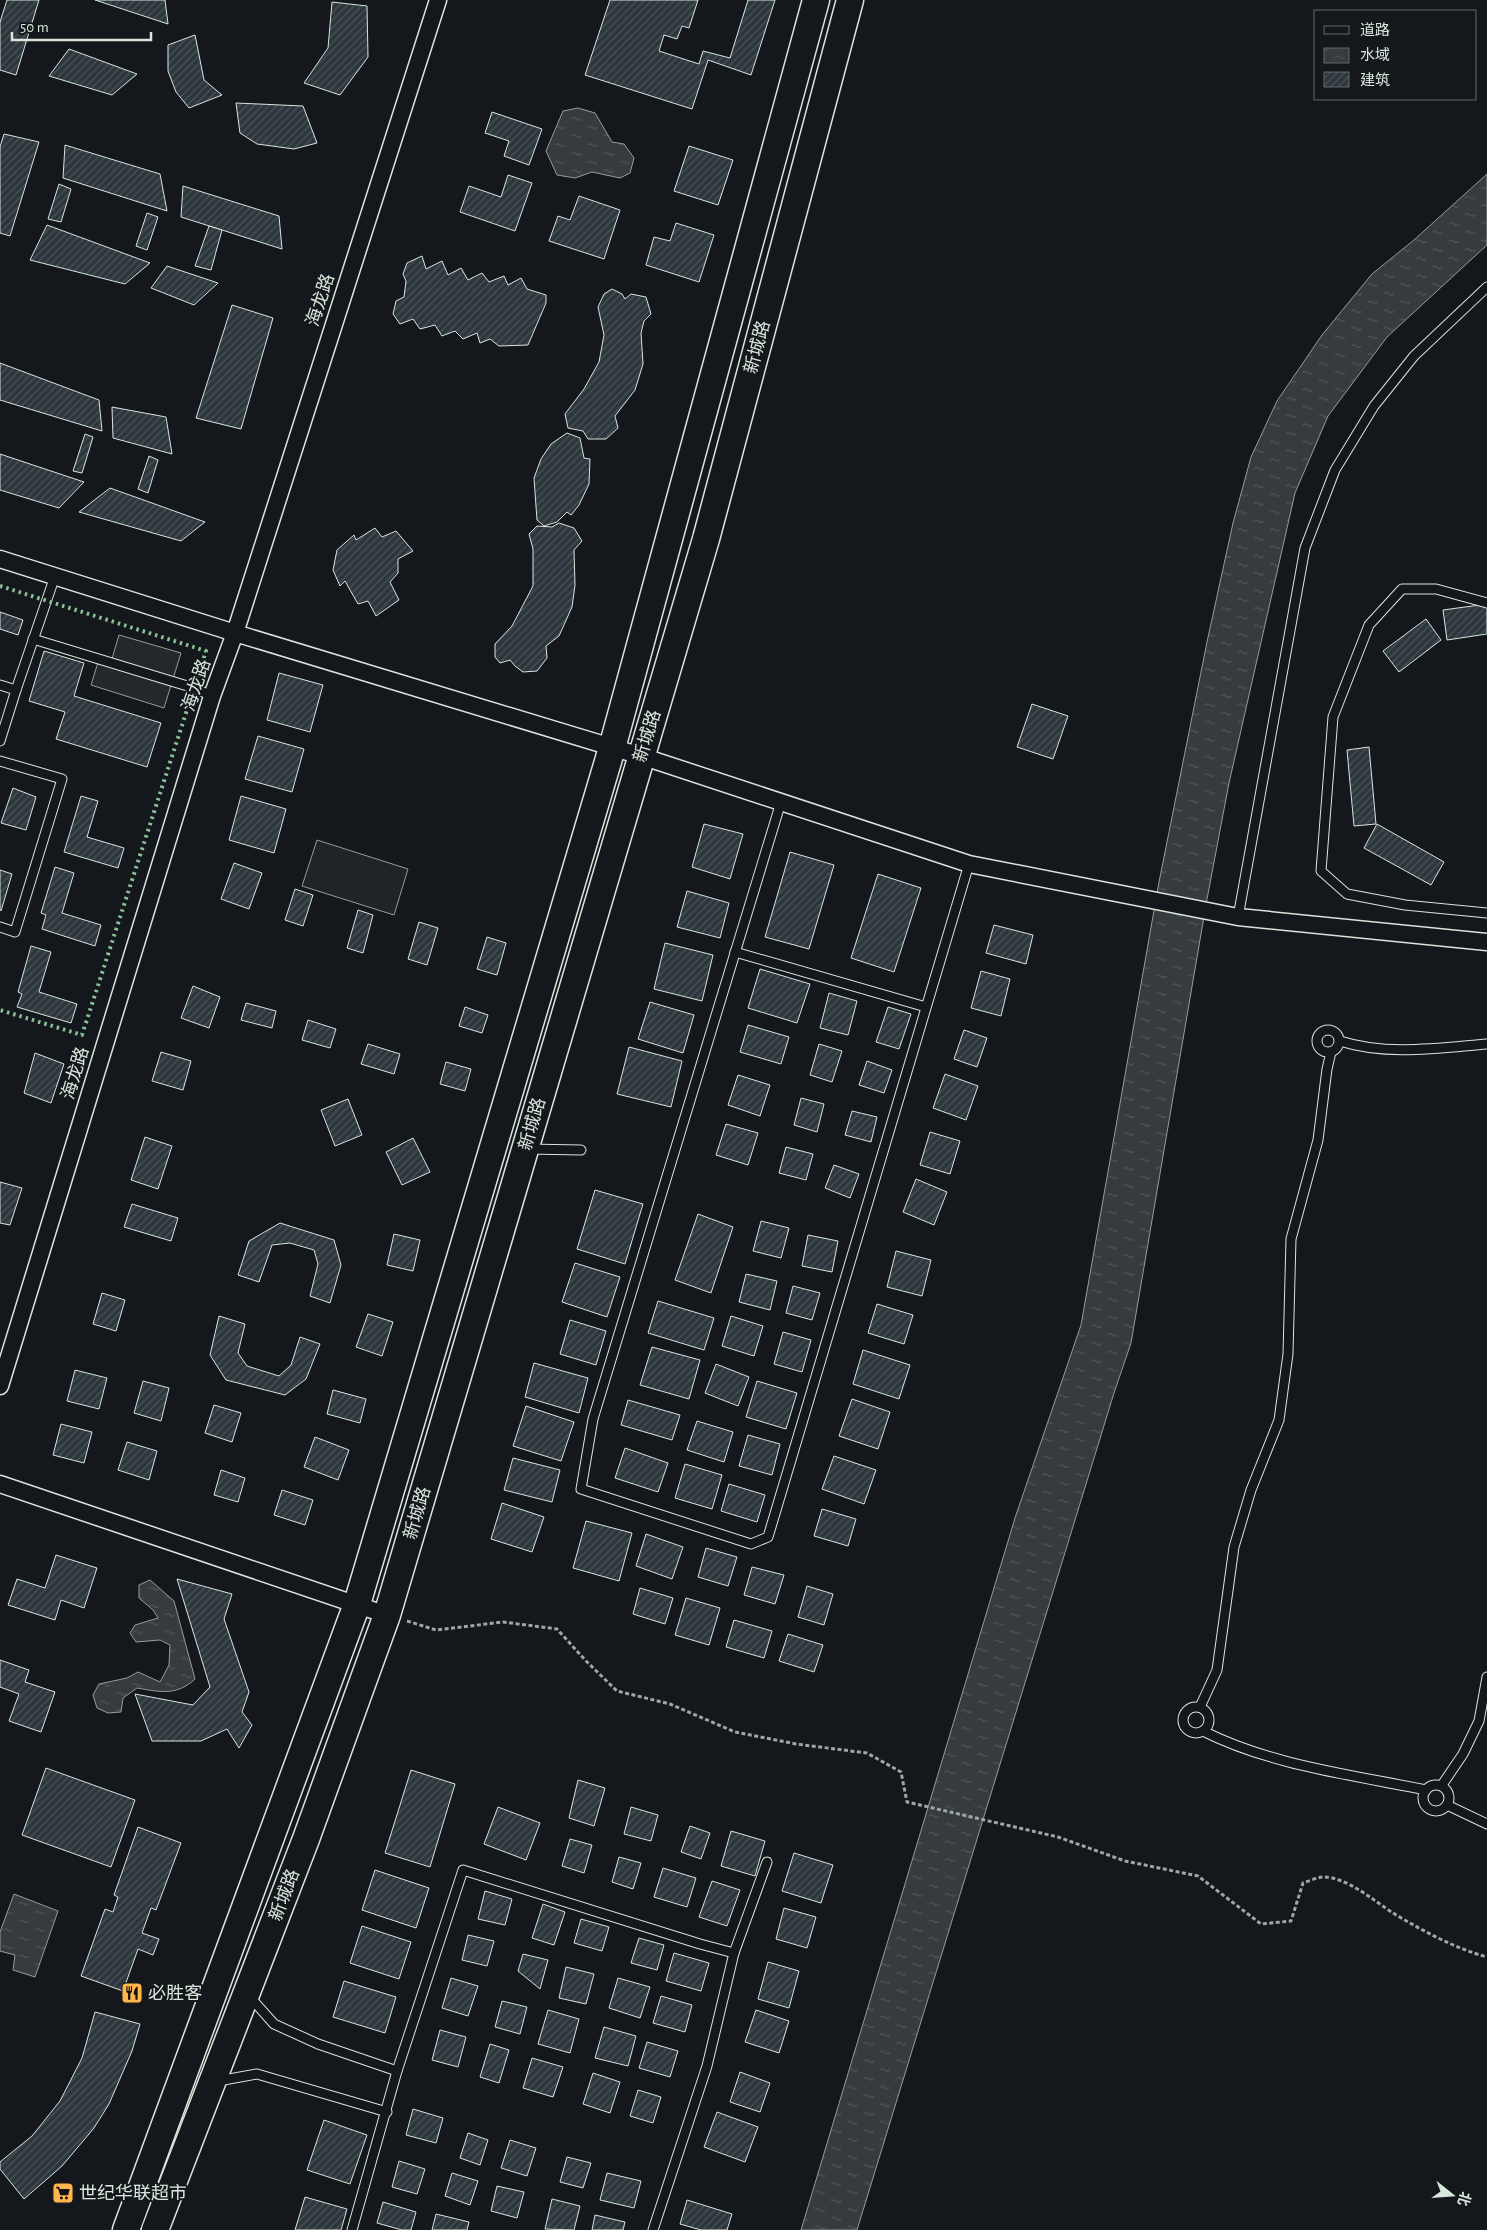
<svg xmlns="http://www.w3.org/2000/svg" width="1487" height="2230" font-family="'Alegreya Sans','Noto Sans SC',sans-serif">
  <style>
    .pitch { fill: #202428; stroke: #939e99 }
    .parking { fill: #24282b; stroke: #939e99 }
    .water { fill: url(#water-ripples); stroke: #939e99 }
    .building { fill: url(#building-hatch); stroke: #d8e6dc }
    .lines { fill: none; stroke-linecap: round; stroke-linejoin: round }
    .service-casing { stroke: #d8e6dc; stroke-width: 11 }
    .minor-casing { stroke: #d8e6dc; stroke-width: 19 }
    .primary-casing { stroke: #d8e6dc; stroke-width: 29 }
    .path { stroke: #9da8a2; stroke-width: 3; stroke-dasharray: 4 2.5; stroke-linecap: butt }
    .service { stroke: #14181c; stroke-width: 9 }
    .minor { stroke: #14181c; stroke-width: 16 }
    .primary { stroke: #14181c; stroke-width: 26 }
    .hedge { stroke: #8ac095; stroke-width: 4; stroke-dasharray: 2.5 4; stroke-linecap: butt }
    .labels { text-anchor: middle; stroke-width: 4; stroke-linejoin: round; paint-order: stroke }
    .street-label { font-size: 18px; fill: #d8e6dc; stroke: #14181c }
    .poi-label { font-size: 18px; fill: #d8e6dc; stroke: #14181c; text-anchor: start }
  </style>
  <defs>
    <pattern id="water-ripples" width="26" height="14" patternUnits="userSpaceOnUse" patternTransform="scale(1.25)"><rect width="26" height="14" fill="#363b3e"/><path d="M2 4q2-2 4 0t4 0M15 11q2-2 4 0t4 0" fill="none" stroke="#525759"/></pattern>
    <pattern id="building-hatch" width="6" height="6" patternUnits="userSpaceOnUse" patternTransform="scale(1.25)"><rect width="6" height="6" fill="#2c363c"/><path d="M-1 1l2-2M0 6l6-6M5 7l2-2" fill="none" stroke="#4a5358"/></pattern>
  </defs>
  <rect width="100%" height="100%" fill="#14181c"/>
  <polygon class="pitch" points="317,840 408,869 394,915 302,886"/>
  <polygon class="parking" points="119,635 181,653 164,708 91,685 99,659 111,662"/>
  <g class="water">
    <polygon points="578,108 595,113 612,142 624,144 634,158 630,173 620,178 592,172 575,178 557,175 546,151 563,111"/>
    <polygon points="1487,174 1487,245 1387,337 1328,416 1295,493 1229,783 1207,899 1131,1343 1114,1393 857,2230 801,2230 1015,1518 1081,1325 1159,882 1207,642 1233,523 1251,457 1277,401 1322,335 1372,274 1414,240"/>
    <path d="M150,1580L174,1601L195,1679C177,1696 160,1692 137,1688L123,1698L121,1712L108,1713L97,1708L93,1695L99,1684L127,1678L138,1672L160,1682L169,1665L170,1645L160,1640L136,1642L130,1633L135,1625L158,1618L153,1610L139,1598V1585Z"/>
    <polygon points="14,1894 58,1911 35,1977 13,1970 15,1955 0,1951 0,1932"/>
  </g>
  <g class="building">
    <polygon points="7,0 39,0 16,75 0,70 0,22"/>
    <polygon points="95,0 165,0 168,24"/>
    <polygon points="610,0 698,0 689,28 682,26 677,39 664,35 659,51 699,64 703,51 730,58 748,0 775,0 751,75 708,60 692,109 585,75"/>
    <polygon points="332,2 367,6 368,57 340,95 304,83 328,48"/>
    <polygon points="195,35 204,80 222,95 189,108 176,92 168,71 168,45"/>
    <polygon points="69,49 137,74 112,95 49,76"/>
    <polygon points="236,103 303,106 317,143 294,149 257,144 240,133"/>
    <polygon points="492,112 542,129 529,165 504,156 509,141 485,133"/>
    <polygon points="4,134 39,142 10,236 0,233 0,147"/>
    <polygon points="65,145 160,174 167,211 63,178"/>
    <polygon points="689,146 733,160 718,205 674,191"/>
    <polygon points="508,175 532,183 515,231 460,212 469,186 501,197"/>
    <polygon points="59,184 71,189 61,222 48,219"/>
    <polygon points="183,186 279,216 282,249 181,217"/>
    <polygon points="579,196 620,210 604,259 549,241 558,216 570,220"/>
    <polygon points="147,213 158,217 147,250 136,246"/>
    <polygon points="676,223 714,235 699,282 646,265 654,237 670,241"/>
    <polygon points="47,225 150,263 125,284 30,260"/>
    <polygon points="209,226 222,230 211,270 195,266"/>
    <polygon points="422,256 426,269 442,261 448,275 461,268 468,280 482,273 489,282 504,276 508,285 521,278 527,289 546,295 546,303 528,345 499,346 490,339 480,343 477,333 463,339 455,331 442,336 435,325 420,329 413,319 400,324 393,314 396,301 404,297 406,281 403,274 407,263"/>
    <polygon points="167,266 218,283 194,305 151,288"/>
    <polygon points="612,289 622,294 625,299 631,294 646,297 651,314 644,321 641,333 643,364 635,390 615,416 618,428 606,439 588,439 583,431 568,428 565,414 584,389 599,362 604,335 598,307 604,294"/>
    <polygon points="232,305 273,318 241,429 196,418"/>
    <polygon points="0,363 99,400 102,431 0,400"/>
    <polygon points="112,407 166,417 172,454 113,438"/>
    <polygon points="567,433 580,438 584,458 590,459 589,484 579,505 571,515 567,512 557,522 544,526 537,520 534,478 541,459 551,444"/>
    <polygon points="85,434 93,437 82,473 73,471"/>
    <polygon points="0,454 84,482 59,508 0,490"/>
    <polygon points="149,456 158,460 148,493 138,489"/>
    <polygon points="110,488 205,522 181,541 79,512"/>
    <polygon points="559,523 574,528 582,541 574,550 575,585 572,607 559,636 546,646 547,658 537,671 523,672 515,666 510,660 500,663 495,657 495,644 512,626 533,586 533,549 529,534 537,526 552,527"/>
    <polygon points="375,528 382,537 396,531 413,551 398,559 398,573 390,582 399,600 376,616 368,601 358,604 345,581 340,586 333,570 337,550 354,535 356,540"/>
    <polygon points="1487,604 1487,634 1447,640 1443,610"/>
    <polygon points="0,612 23,620 18,635 0,629"/>
    <polygon points="1426,619 1441,640 1399,672 1383,651"/>
    <polygon points="44,651 84,663 74,696 161,723 147,767 56,739 65,712 29,701"/>
    <polygon points="279,673 323,685 310,732 267,720"/>
    <polygon points="1032,704 1068,716 1053,759 1017,747"/>
    <polygon points="258,736 304,749 292,792 245,779"/>
    <polygon points="1369,747 1376,824 1354,826 1347,750"/>
    <polygon points="13,788 36,797 26,830 1,823"/>
    <polygon points="81,796 98,801 87,837 124,848 118,868 64,852"/>
    <polygon points="241,796 286,809 274,853 229,840"/>
    <polygon points="704,824 743,834 730,879 692,867"/>
    <polygon points="1377,824 1444,862 1431,885 1364,848"/>
    <polygon points="790,852 834,865 809,949 765,937"/>
    <polygon points="234,863 262,873 249,909 221,899"/>
    <polygon points="55,867 74,873 62,913 101,925 95,946 42,929 46,915 41,913"/>
    <polygon points="0,870 12,874 1,911 0,910"/>
    <polygon points="878,874 921,888 894,972 851,958"/>
    <polygon points="295,889 313,895 303,926 285,920"/>
    <polygon points="687,891 729,903 720,938 677,927"/>
    <polygon points="358,910 373,915 363,953 347,948"/>
    <polygon points="419,922 438,928 427,965 408,959"/>
    <polygon points="994,925 1033,935 1026,964 986,953"/>
    <polygon points="487,937 506,943 497,975 477,969"/>
    <polygon points="665,943 713,955 702,1001 654,989"/>
    <polygon points="31,946 51,952 39,992 77,1004 71,1023 17,1007 22,994 18,992"/>
    <polygon points="760,969 810,984 797,1023 748,1008"/>
    <polygon points="981,971 1010,979 1001,1016 971,1008"/>
    <polygon points="193,986 220,997 209,1028 181,1018"/>
    <polygon points="829,993 857,1001 848,1035 820,1028"/>
    <polygon points="650,1002 694,1015 683,1053 638,1039"/>
    <polygon points="246,1003 276,1011 272,1028 241,1020"/>
    <polygon points="465,1007 488,1015 482,1033 459,1026"/>
    <polygon points="888,1007 911,1014 899,1049 876,1042"/>
    <polygon points="308,1020 336,1029 330,1048 302,1040"/>
    <polygon points="748,1025 789,1037 781,1064 740,1052"/>
    <polygon points="964,1030 987,1038 977,1067 954,1059"/>
    <polygon points="368,1044 400,1054 394,1074 361,1064"/>
    <polygon points="819,1044 842,1051 832,1082 810,1075"/>
    <polygon points="629,1047 682,1061 671,1107 617,1094"/>
    <polygon points="161,1052 191,1061 183,1090 152,1081"/>
    <polygon points="35,1053 64,1064 51,1103 24,1093"/>
    <polygon points="867,1061 892,1070 884,1093 859,1085"/>
    <polygon points="446,1062 471,1069 465,1091 440,1084"/>
    <polygon points="945,1074 978,1086 966,1120 933,1108"/>
    <polygon points="738,1075 770,1085 760,1116 728,1105"/>
    <polygon points="801,1098 824,1104 817,1132 794,1125"/>
    <polygon points="348,1099 362,1135 335,1146 321,1110"/>
    <polygon points="852,1111 877,1117 871,1142 845,1135"/>
    <polygon points="726,1124 758,1133 748,1165 716,1155"/>
    <polygon points="930,1132 960,1141 950,1174 920,1165"/>
    <polygon points="145,1137 172,1146 158,1189 131,1180"/>
    <polygon points="413,1138 430,1172 402,1185 386,1152"/>
    <polygon points="786,1147 813,1154 806,1180 779,1173"/>
    <polygon points="834,1165 859,1174 850,1198 825,1188"/>
    <polygon points="916,1179 947,1192 934,1225 903,1212"/>
    <polygon points="0,1182 22,1188 10,1225 0,1223"/>
    <polygon points="595,1190 643,1204 625,1264 577,1249"/>
    <polygon points="132,1204 178,1218 171,1241 124,1227"/>
    <polygon points="698,1214 733,1227 711,1293 675,1280"/>
    <polygon points="761,1221 789,1228 781,1258 753,1251"/>
    <polygon points="280,1223 334,1240 341,1265 330,1303 310,1296 318,1264 314,1250 290,1243 272,1245 259,1282 238,1275 249,1241"/>
    <polygon points="394,1234 420,1240 413,1271 387,1265"/>
    <polygon points="808,1235 838,1241 832,1272 802,1266"/>
    <polygon points="896,1251 931,1260 922,1296 887,1287"/>
    <polygon points="575,1263 620,1277 607,1317 562,1302"/>
    <polygon points="746,1274 777,1281 770,1310 739,1302"/>
    <polygon points="793,1286 820,1293 812,1320 786,1313"/>
    <polygon points="102,1293 125,1300 116,1331 93,1324"/>
    <polygon points="658,1301 714,1318 704,1350 648,1333"/>
    <polygon points="877,1304 913,1315 904,1344 868,1333"/>
    <polygon points="368,1314 393,1322 382,1356 356,1347"/>
    <polygon points="219,1316 245,1324 238,1353 247,1366 279,1376 291,1365 300,1337 320,1344 306,1379 285,1395 226,1380 210,1355"/>
    <polygon points="731,1316 763,1326 754,1356 722,1346"/>
    <polygon points="570,1320 606,1331 596,1365 560,1354"/>
    <polygon points="783,1332 811,1340 802,1372 774,1364"/>
    <polygon points="652,1347 700,1360 689,1399 640,1385"/>
    <polygon points="863,1350 910,1365 899,1399 853,1384"/>
    <polygon points="534,1363 588,1378 579,1413 525,1397"/>
    <polygon points="716,1364 749,1377 738,1406 705,1393"/>
    <polygon points="75,1370 107,1378 99,1409 67,1401"/>
    <polygon points="143,1381 169,1388 161,1421 134,1413"/>
    <polygon points="757,1381 797,1393 786,1429 746,1417"/>
    <polygon points="333,1390 366,1399 360,1423 327,1414"/>
    <polygon points="852,1399 890,1412 878,1449 839,1436"/>
    <polygon points="628,1400 680,1415 672,1440 621,1425"/>
    <polygon points="214,1405 241,1413 232,1442 205,1433"/>
    <polygon points="526,1406 574,1422 561,1461 513,1446"/>
    <polygon points="697,1421 733,1432 724,1462 687,1450"/>
    <polygon points="61,1424 92,1432 84,1463 53,1455"/>
    <polygon points="748,1435 780,1444 772,1475 739,1466"/>
    <polygon points="315,1437 349,1450 338,1480 304,1467"/>
    <polygon points="127,1442 157,1451 149,1480 118,1470"/>
    <polygon points="625,1448 668,1463 658,1492 615,1478"/>
    <polygon points="834,1456 876,1470 864,1504 822,1489"/>
    <polygon points="513,1458 560,1470 552,1502 504,1490"/>
    <polygon points="685,1464 722,1475 712,1509 675,1498"/>
    <polygon points="221,1470 245,1478 238,1502 214,1495"/>
    <polygon points="729,1484 765,1495 757,1522 721,1511"/>
    <polygon points="282,1490 313,1500 305,1525 274,1515"/>
    <polygon points="502,1503 544,1517 532,1552 491,1539"/>
    <polygon points="822,1509 856,1519 848,1546 814,1536"/>
    <polygon points="586,1521 632,1533 619,1581 573,1568"/>
    <polygon points="646,1534 683,1547 672,1579 636,1566"/>
    <polygon points="706,1548 737,1557 728,1586 698,1577"/>
    <polygon points="56,1555 97,1568 84,1608 61,1600 55,1620 8,1605 17,1579 45,1588"/>
    <polygon points="752,1567 784,1575 775,1604 744,1595"/>
    <polygon points="177,1579 232,1594 224,1619 249,1692 242,1712 252,1725 239,1748 227,1729 201,1741 152,1741 135,1694 193,1705 210,1687"/>
    <polygon points="807,1586 833,1594 824,1625 798,1617"/>
    <polygon points="640,1588 673,1598 665,1624 633,1614"/>
    <polygon points="686,1598 720,1608 709,1645 675,1635"/>
    <polygon points="734,1620 772,1631 764,1658 726,1647"/>
    <polygon points="788,1634 823,1645 814,1672 779,1661"/>
    <polygon points="0,1660 29,1670 25,1682 55,1692 41,1732 9,1721 19,1694 0,1687"/>
    <polygon points="46,1768 135,1800 111,1867 22,1835"/>
    <polygon points="411,1770 455,1784 430,1867 385,1853"/>
    <polygon points="578,1780 605,1788 594,1826 569,1818"/>
    <polygon points="498,1807 540,1823 526,1860 484,1844"/>
    <polygon points="631,1807 658,1815 651,1841 624,1834"/>
    <polygon points="690,1826 710,1833 701,1859 681,1852"/>
    <polygon points="138,1827 181,1843 156,1910 151,1908 142,1933 159,1939 153,1955 138,1949 123,1991 81,1976 105,1909 113,1912 118,1897 114,1895"/>
    <polygon points="731,1831 765,1841 755,1876 721,1866"/>
    <polygon points="570,1839 592,1845 584,1873 562,1866"/>
    <polygon points="794,1853 833,1865 821,1903 782,1891"/>
    <polygon points="619,1857 641,1863 633,1889 612,1882"/>
    <polygon points="663,1868 696,1878 687,1907 654,1897"/>
    <polygon points="375,1870 429,1888 416,1928 362,1910"/>
    <polygon points="712,1881 740,1890 727,1926 699,1917"/>
    <polygon points="485,1891 512,1899 505,1925 478,1919"/>
    <polygon points="543,1904 565,1912 554,1945 532,1938"/>
    <polygon points="784,1908 816,1917 807,1948 776,1939"/>
    <polygon points="581,1919 609,1927 602,1951 574,1943"/>
    <polygon points="362,1926 411,1942 399,1979 350,1963"/>
    <polygon points="468,1935 494,1941 487,1966 462,1960"/>
    <polygon points="639,1938 664,1945 657,1970 631,1963"/>
    <polygon points="674,1953 709,1963 701,1991 666,1981"/>
    <polygon points="523,1954 548,1960 540,1989 518,1971"/>
    <polygon points="768,1962 799,1971 789,2008 758,1999"/>
    <polygon points="566,1967 594,1974 586,2004 559,1998"/>
    <polygon points="451,1978 478,1986 468,2016 442,2008"/>
    <polygon points="618,1978 650,1987 640,2018 609,2008"/>
    <polygon points="344,1981 396,1997 385,2033 333,2017"/>
    <polygon points="661,1996 692,2005 685,2032 653,2023"/>
    <polygon points="502,2001 527,2007 520,2034 495,2027"/>
    <polygon points="548,2010 579,2019 570,2053 538,2044"/>
    <polygon points="756,2010 789,2021 779,2053 745,2042"/>
    <polygon points="95,2012 140,2024 132,2051 109,2104 94,2128 62,2166 24,2199 0,2169 0,2162 32,2136 60,2101 82,2058"/>
    <polygon points="604,2027 636,2036 628,2066 595,2058"/>
    <polygon points="440,2030 466,2037 458,2067 432,2060"/>
    <polygon points="647,2042 678,2051 670,2077 639,2068"/>
    <polygon points="490,2044 509,2050 499,2083 480,2077"/>
    <polygon points="532,2058 563,2067 553,2097 523,2088"/>
    <polygon points="740,2072 770,2083 760,2112 730,2102"/>
    <polygon points="593,2073 620,2082 610,2113 583,2104"/>
    <polygon points="638,2090 661,2097 653,2123 630,2116"/>
    <polygon points="413,2109 443,2118 436,2143 406,2135"/>
    <polygon points="717,2112 758,2127 745,2162 704,2147"/>
    <polygon points="324,2120 367,2135 350,2184 307,2170"/>
    <polygon points="468,2133 488,2140 480,2165 460,2158"/>
    <polygon points="510,2140 536,2148 527,2176 501,2168"/>
    <polygon points="567,2157 591,2163 583,2188 560,2182"/>
    <polygon points="399,2161 425,2169 417,2194 392,2187"/>
    <polygon points="452,2173 478,2181 470,2205 445,2196"/>
    <polygon points="607,2173 641,2181 634,2208 600,2200"/>
    <polygon points="497,2186 524,2192 517,2218 491,2211"/>
    <polygon points="305,2197 347,2209 341,2230 295,2230"/>
    <polygon points="552,2199 580,2206 574,2230 545,2229"/>
    <polygon points="687,2200 732,2214 727,2230 701,2230 680,2224"/>
    <polygon points="383,2202 416,2212 411,2230 402,2230 377,2223"/>
    <polygon points="436,2214 469,2222 467,2230 432,2230"/>
    <polygon points="595,2215 625,2222 623,2230 592,2230"/>
  </g>
  <g class="lines">
    <g class="service-casing">
      <g id="service">
        <polyline points="1487,603 1436,589 1402,589 1369,625 1333,717 1321,871 1347,894 1405,905 1487,913"/>
        <polyline points="33,639 194,688 212,696"/>
        <polyline points="0,685 16,690 0,741"/>
        <polyline points="16,690 55,576"/>
        <polyline points="0,761 62,779 15,932 0,927"/>
        <polyline points="781,802 593,1419 581,1489 751,1544 768,1537 969,864"/>
        <polyline points="1238,917 1305,548 1335,470 1374,406 1414,356 1487,287"/>
        <polyline points="735,952 926,1007"/>
        <circle cx="1328" cy="1041" r="11"/>
        <path d="M1340,1041C1386,1056 1439,1048 1487,1044"/>
        <polyline points="527,1149 581,1150"/>
        <circle cx="1196" cy="1720" r="13"/>
        <polyline points="1200,1707 1217,1670 1234,1547 1251,1490 1279,1420 1288,1354 1291,1239 1318,1140 1327,1069 1331,1052"/>
        <path d="M1203,1731C1270,1765 1353,1775 1426,1790"/>
        <polyline points="1442,1785 1463,1754 1479,1721 1487,1677"/>
        <circle cx="1436" cy="1798" r="13"/>
        <polyline points="1447,1805 1487,1824"/>
        <polyline points="734,1953 767,1862"/>
        <polyline points="249,1996 274,2024 318,2044 397,2071"/>
        <polyline points="218,2081 257,2074 387,2112"/>
        <polyline points="352,2230 397,2071 463,1870 700,1944 734,1953 707,2066 653,2230"/>
      </g>
    </g>
    <g class="minor-casing">
      <g id="minor">
        <polyline points="0,559 235,633 641,756 969,864 1238,917 1487,942"/>
        <polyline points="0,1386 212,696 235,633 438,0"/>
        <polyline points="0,1484 387,1615"/>
      </g>
    </g>
    <g class="primary-casing">
      <g id="primary">
        <polyline points="126,2230 357,1604 612,748 816,0"/>
        <polyline points="155,2230 306,1839 387,1615 706,539 850,0"/>
      </g>
    </g>
    <path class="path" d="M407,1621L436,1630L503,1622L557,1629L586,1661L617,1691L670,1704L735,1732L796,1744L867,1753L901,1772L907,1802L1058,1837L1125,1861L1198,1876L1261,1924L1291,1921L1303,1883C1309,1881 1316,1878 1322,1877C1346,1876 1374,1901 1393,1913C1423,1931 1454,1948 1487,1957"/>
    <use href="#service" class="service"/>
    <use href="#minor" class="minor"/>
    <use href="#primary" class="primary"/>
    <polyline class="hedge" points="0,586 206,651 82,1035 0,1010"/>
  </g>
  <defs>
    <g id="restaurant-square" transform="scale(1.125)"><rect x="-9" y="-9" width="18" height="18" rx="4" fill="#ffb74d" stroke="#14181c"/><path d="M-5-6h1v4h1v-4h1v4h1v-4h1v5L-1.5 .5V6h-2V.5L-5-1ZM5-6V6H3V1.5H1.5Q1.5-4 5-6Z" fill="#111"/></g>
    <g id="supermarket-square" transform="scale(1.125)"><rect x="-9" y="-9" width="18" height="18" rx="4" fill="#ffb74d" stroke="#14181c"/><path d="M-6-5.5h2.5l.6 2H6L4.5 2H-2.5L-4.4-4H-6ZM-1.5 3.2a1.3 1.3 0 1 0 .1 0ZM3 3.2a1.3 1.3 0 1 0 .1 0Z" fill="#111"/></g>
  </defs>
  <g fill-rule="evenodd">
    <use href="#restaurant-square" x="132" y="1993"/>
    <use href="#supermarket-square" x="63" y="2193"/>
  </g>
  <g class="labels">
    <g class="street-label">
      <text transform="translate(320 300) rotate(-72)" y="6">海龙路</text>
      <text transform="translate(757 347) rotate(-75)" y="6">新城路</text>
      <text transform="translate(196 685) rotate(-71)" y="6">海龙路</text>
      <text transform="translate(647 736) rotate(-73)" y="6">新城路</text>
      <text transform="translate(75 1073) rotate(-73)" y="6">海龙路</text>
      <text transform="translate(532 1124) rotate(-74)" y="6">新城路</text>
      <text transform="translate(417 1513) rotate(-74)" y="6">新城路</text>
      <text transform="translate(284 1895) rotate(-69)" y="6">新城路</text>
    </g>
    <g class="poi-label">
      <text x="148" y="1999">必胜客</text>
      <text x="79" y="2199">世纪华联超市</text>
    </g>
  </g>
  <rect x="1314" y="10" width="162" height="90" fill="#14181c" stroke="#626a69"/>
  <rect x="1324" y="26" width="25" height="8" fill="#14181c" stroke="#626a69"/>
  <text x="1360" y="35" font-size="15" fill="#d8e6dc">道路</text>
  <rect x="1324" y="48" width="25" height="15" fill="url(#water-ripples)" stroke="#626a69"/>
  <text x="1360" y="60" font-size="15" fill="#d8e6dc">水域</text>
  <rect x="1324" y="72" width="25" height="15" fill="url(#building-hatch)" stroke="#626a69"/>
  <text x="1360" y="85" font-size="15" fill="#d8e6dc">建筑</text>
  <g transform="translate(1452 2195) rotate(107)" stroke="#14181c" stroke-width="4" paint-order="stroke">
  <path d="M0-4L9 19L0 12L-9 19Z" fill="#d8e6dc"/>
  <text y="-8" font-size="14" font-weight="bold" text-anchor="middle" fill="#d8e6dc">北</text>
  </g>
  <path d="M12 32v8h139v-8" fill="none" stroke="#d8e6dc" stroke-width="2.5"/>
  <text x="20" y="32" font-size="15" fill="#d8e6dc" stroke="#14181c" stroke-width="4" paint-order="stroke">50 m</text>
</svg>
